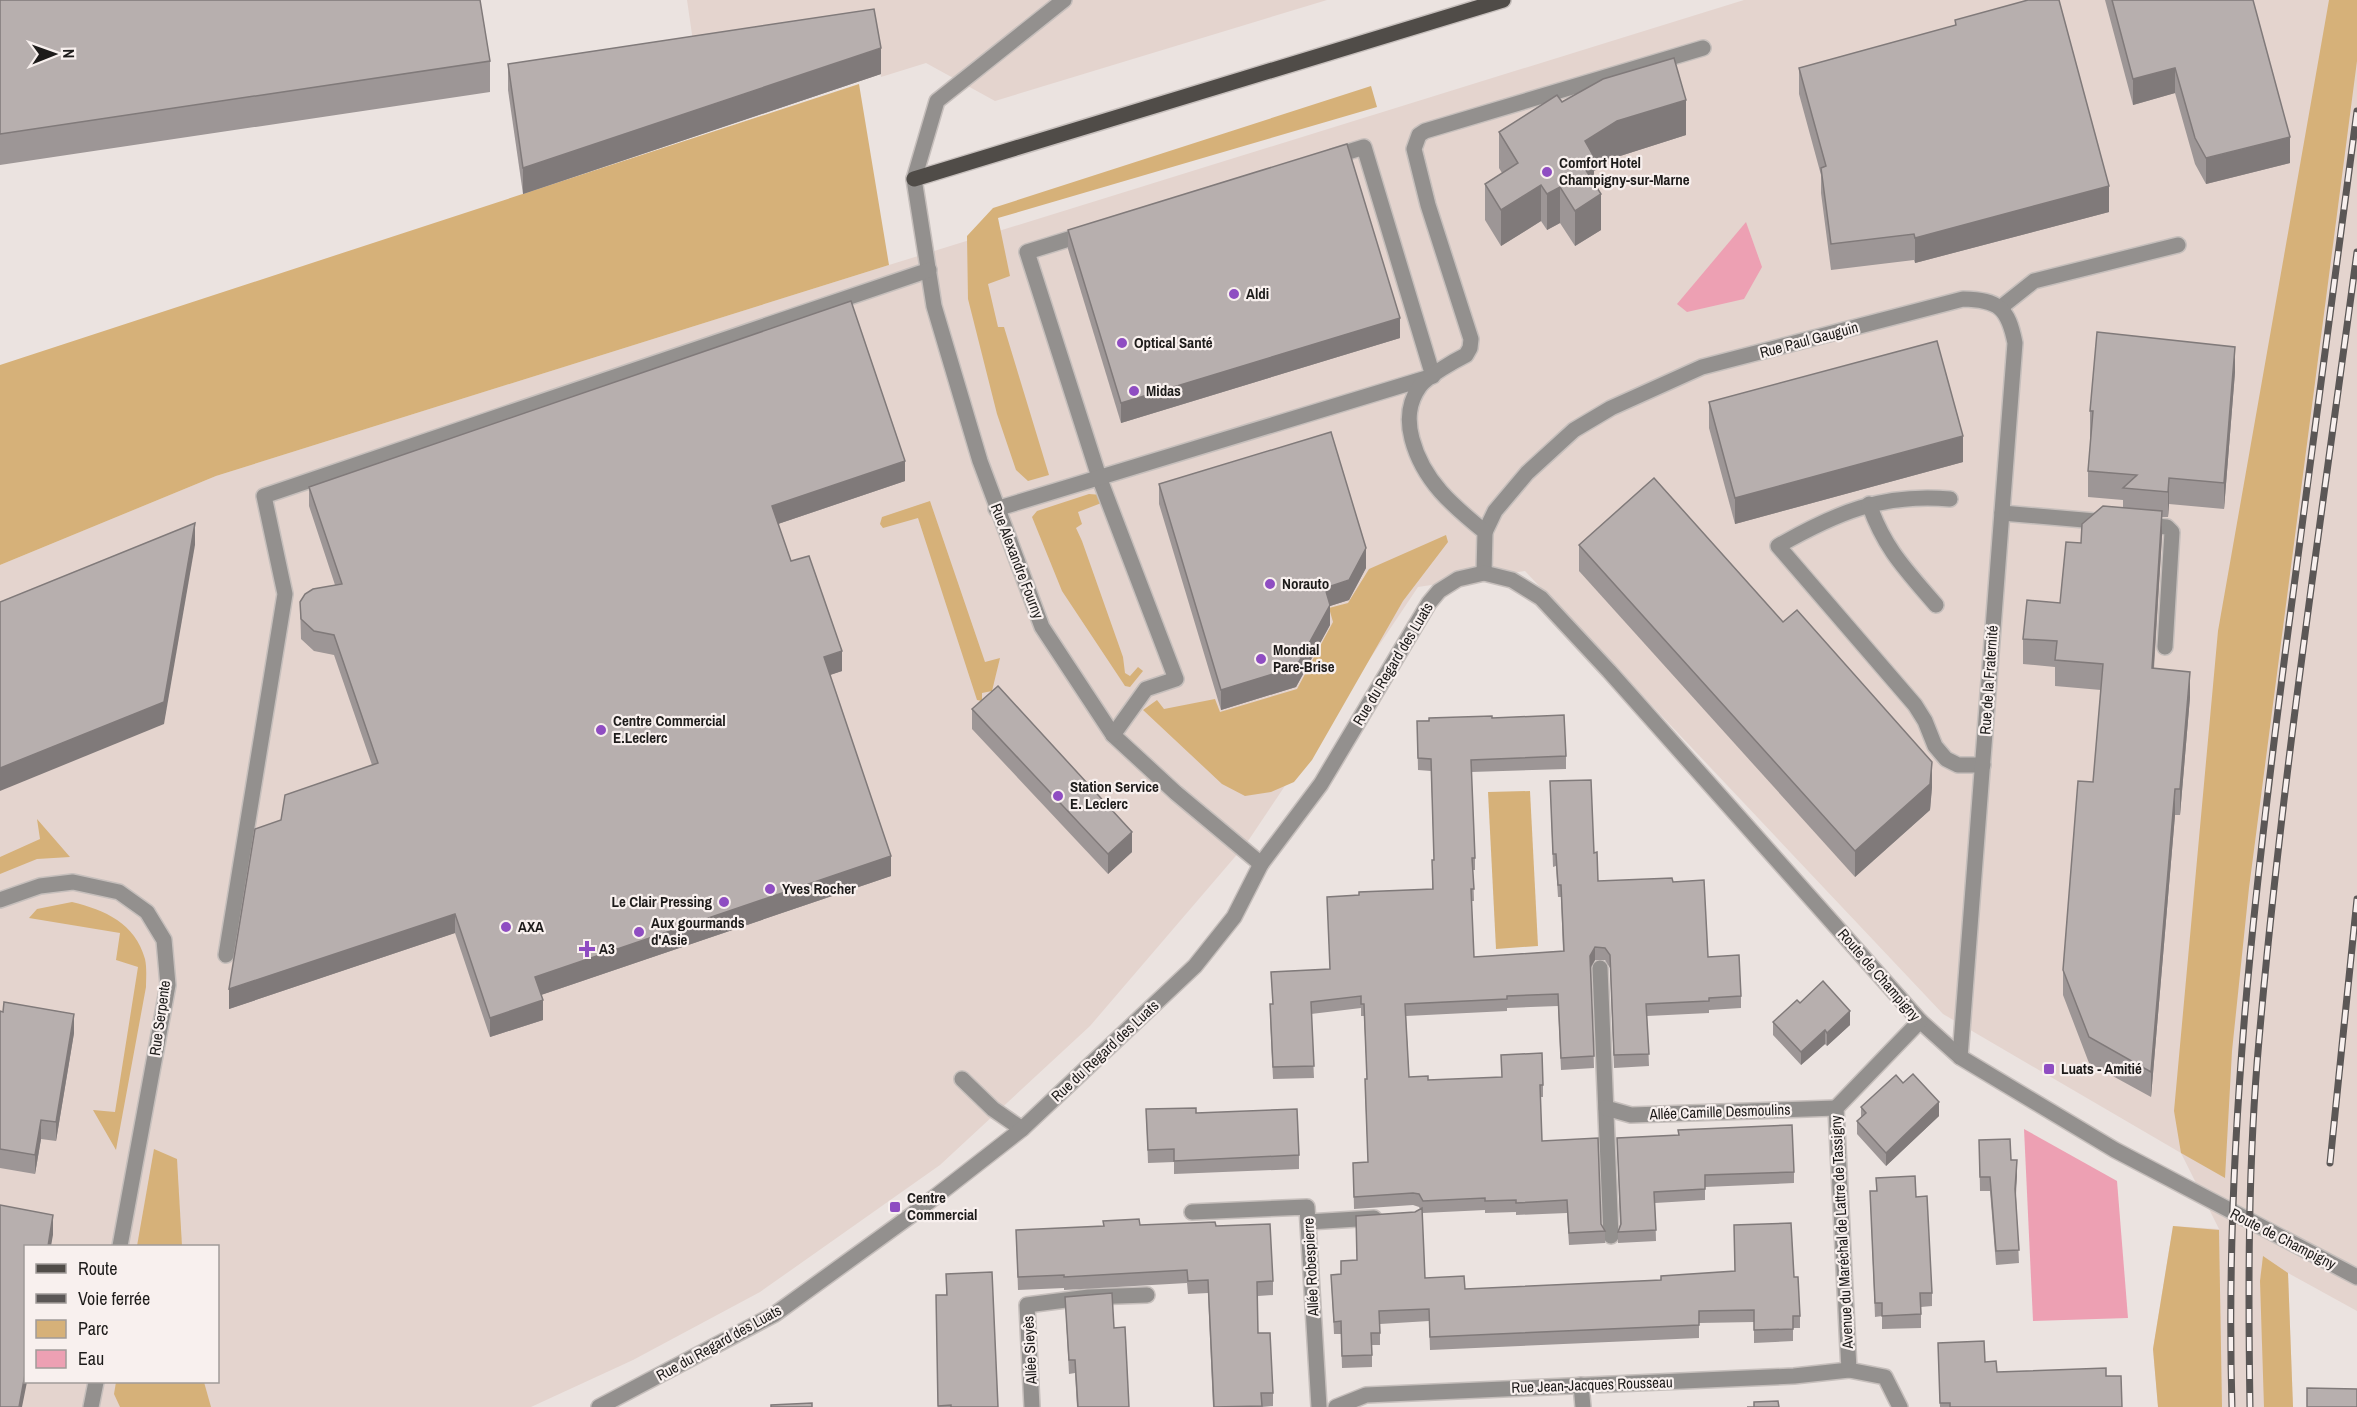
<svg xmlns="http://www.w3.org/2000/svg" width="2357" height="1407" font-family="'Archivo Narrow',sans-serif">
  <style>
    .built { fill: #e4d4ce; fill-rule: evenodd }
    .green { fill: #d6b179 }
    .water { fill: #eda0b3 }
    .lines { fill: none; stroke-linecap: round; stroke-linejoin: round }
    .minor-casing { stroke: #c6bfbc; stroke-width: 18 }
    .major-casing { stroke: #c6bfbc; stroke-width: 18 }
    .minor { stroke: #93908e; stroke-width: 15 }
    .major { stroke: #504c48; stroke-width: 15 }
    .rail-casing { stroke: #5b5756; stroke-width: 7 }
    .rail { stroke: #f8f0ee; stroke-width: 4.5; stroke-dasharray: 14; stroke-linecap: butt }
    .wall { fill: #9d9696 }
    .shaded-wall { fill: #807a7a }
    .building { fill: #b7afae; stroke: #807a7a; stroke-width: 1.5 }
    .poi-dot { fill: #8f4dc2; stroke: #f8f0ee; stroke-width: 2 }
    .labels { text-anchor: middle; stroke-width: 4.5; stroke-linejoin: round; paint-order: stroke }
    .poi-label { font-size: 15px; font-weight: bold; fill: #1d1b1a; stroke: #f8f0ee; text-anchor: start }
    .street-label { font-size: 15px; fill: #1d1b1a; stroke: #f8f0ee }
  </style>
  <rect width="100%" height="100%" fill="#ebe3e0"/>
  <g class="built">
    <polygon points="687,0 1327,0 995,101 926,63 881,77 875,35 696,62"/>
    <path d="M1744,0H2357V1311L2288,1273L2293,1407H2158L2153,1349L2173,1226L2219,1229L2181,1153L1943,1014L1525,571L1418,587L1246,844L1090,1026L940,1165L760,1292L633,1360L531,1407H0V565L216,476L889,265ZM26,1246H218V1382H26Z"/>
  </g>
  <g class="green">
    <polygon points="2329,0 2357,0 2357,61 2249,888 2232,1051 2225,1178 2181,1153 2174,1111 2218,631"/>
    <polygon points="859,84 889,265 216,476 0,565 0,365"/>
    <polygon points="1371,86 1377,107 998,218 1010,276 988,284 998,327 1004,327 1049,475 1028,481 1016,470 997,414 968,299 967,236 993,208"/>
    <polygon points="1089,494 1102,495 1104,502 1078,512 1082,524 1076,528 1082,541 1123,657 1125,673 1130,676 1138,667 1143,671 1130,687 1125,686 1062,591 1032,517 1037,511"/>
    <polygon points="930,501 985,662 1000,658 992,691 982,693 982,701 977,700 918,518 883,528 880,524 882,517"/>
    <polygon points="1446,535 1448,542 1403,601 1312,760 1294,782 1271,792 1245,796 1222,784 1143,710 1157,700 1164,709 1215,699 1220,712 1297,689 1333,622 1329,608 1348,603 1369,569"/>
    <polygon points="1530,791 1538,946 1496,949 1488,792"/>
    <polygon points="37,819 70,857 37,859 0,874 0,857 40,839"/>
    <path d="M72,902C105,910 135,923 145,959C147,968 146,979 146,987L116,1150L93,1110L115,1112L138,967L116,960L120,933L29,918L37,909Z"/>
    <polygon points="154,1149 177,1159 182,1246 137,1246"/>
    <polygon points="2173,1226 2219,1230 2222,1407 2158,1407 2153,1349"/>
    <polygon points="2263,1256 2288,1273 2293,1407 2264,1407 2260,1281"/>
    <polygon points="116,1382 204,1382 211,1407 120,1407 114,1394"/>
  </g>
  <g class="water">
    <polygon points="1746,222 1762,267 1744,299 1687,312 1677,304"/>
    <polygon points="2024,1129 2117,1181 2128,1318 2033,1321"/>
  </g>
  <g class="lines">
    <g class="minor-casing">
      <g id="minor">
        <polyline points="1064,0 937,101 914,179 934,306 980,461 1042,627 1113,735 1176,793 1261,864"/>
        <polyline points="1085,234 1027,252 1099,477 1176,679 1146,689 1113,735"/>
        <polyline points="2000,308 2034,281 2178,245"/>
        <path d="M1950,499C1882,493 1836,513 1778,546L1915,705L1925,721L1935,746L1946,759L1958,765H1983"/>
        <path d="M1869,504C1884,548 1906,570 1936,605"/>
        <polyline points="996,509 1433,376 1364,147 1332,157"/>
        <polyline points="2002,513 2107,522"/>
        <polyline points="2143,525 2167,527 2172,532 2165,647"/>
        <path d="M1485,532L1495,511L1527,473L1574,430L1611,408L1702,367L1963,299C1999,300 2008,308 2015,343L1960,1057"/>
        <path d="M1484,573L1485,532C1453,506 1423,481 1412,439C1407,420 1408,403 1420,386C1428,376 1454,361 1466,355L1470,348L1471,339L1428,205L1414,149L1419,135L1425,131L1703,48"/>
        <polyline points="0,900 40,886 73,882 119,892 147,912 164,940 168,985 120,1246"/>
        <polyline points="226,955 285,594 264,496 929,270"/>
        <polyline points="1600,968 1611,1236"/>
        <polyline points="962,1079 993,1109 1022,1129"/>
        <polyline points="1606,1108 1631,1115 1836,1108"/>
        <polyline points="1192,1212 1307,1207 1319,1407"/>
        <polyline points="1308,1222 1374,1218"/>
        <polyline points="1581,1385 1583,1407"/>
        <polyline points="91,1407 96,1382"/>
        <polyline points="599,1407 775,1314 913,1214 1022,1129 1195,966 1234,917 1261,864 1321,784 1429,603 1439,591 1458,579 1484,573 1512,580 1541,598 1609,671 1920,1021 1960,1057 2115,1150 2357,1277"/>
        <polyline points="1032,1407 1027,1305 1089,1297 1147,1295"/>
        <polyline points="1336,1407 1366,1395 1794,1376 1849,1370"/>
        <polyline points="1900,1407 1885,1377 1849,1370 1836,1108 1920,1021"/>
      </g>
    </g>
    <g class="major-casing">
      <polyline id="major" points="914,179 1503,0"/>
    </g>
    <use href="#minor" class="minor"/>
    <use href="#major" class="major"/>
    <g class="rail-casing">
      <g id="rail">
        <polyline points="2330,1163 2357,899"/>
        <path d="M2232,1407C2224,1144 2255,884 2289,624C2312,453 2334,282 2357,111"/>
        <path d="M2250,1407C2248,1285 2248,1162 2259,1040C2282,776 2322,514 2357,252"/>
      </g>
    </g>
    <use href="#rail" class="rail"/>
  </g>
  <g class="wall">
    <polygon points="0,0 490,61 490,92 0,165"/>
    <polygon points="2105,0 2253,0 2290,163 2206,184 2195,164 2175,93 2133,105"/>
    <polygon points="1955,20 2109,212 1915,263 1914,260 1831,270 1821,193 1821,175 1799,94 1799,68 1955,26"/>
    <polygon points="508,64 881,74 523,194 508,90"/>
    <polygon points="1562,102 1686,135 1617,157 1594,171 1594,184 1601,230 1575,246 1560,223 1547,230 1541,221 1501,246 1485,220 1485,184 1502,173 1499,168 1499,132"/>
    <polygon points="1068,230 1400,338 1121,423 1068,249"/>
    <polygon points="2235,372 2224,509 2169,504 2168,517 2162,517 2162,536 2154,669 2190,697 2180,815 2175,815 2151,1097 2089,1063 2063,995 2063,970 2093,782 2101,690 2055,686 2055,667 2023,664 2023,639 2060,603 2081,543 2123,507 2123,500 2088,497 2088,471 2091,437 2090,437 2090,411"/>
    <polygon points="1709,402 1963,462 1735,524 1709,428"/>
    <polygon points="905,481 778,524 791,561 842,671 830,675 891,876 541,995 543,1020 490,1037 455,933 229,1009 281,820 372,765 334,655 314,651 301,639 300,602 335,585 309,506 309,487"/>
    <polygon points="1159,484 1366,568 1349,600 1330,606 1330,625 1296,687 1221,710 1159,504"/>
    <polygon points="1579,545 1783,622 1932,787 1930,810 1855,877 1579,571"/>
    <polygon points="972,709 1132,852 1108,874 972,729"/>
    <polygon points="1492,718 1566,756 1566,769 1471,772 1475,858 1475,870 1473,870 1474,901 1471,901 1474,957 1563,951 1561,897 1558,897 1556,866 1553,867 1550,781 1594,853 1598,881 1673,882 1708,957 1741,996 1741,1008 1709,1010 1709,1013 1647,1016 1649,1066 1614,1068 1610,968 1605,960 1595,960 1591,968 1594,1068 1561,1070 1558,1006 1507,1008 1507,1011 1406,1016 1409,1077 1428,1080 1543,1085 1543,1097 1540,1097 1542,1141 1601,1224 1605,1231 1605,1243 1569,1245 1567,1213 1516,1215 1516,1212 1485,1213 1485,1210 1423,1213 1422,1211 1425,1278 1465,1289 1794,1277 1800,1316 1800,1328 1793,1328 1793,1341 1754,1343 1754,1322 1699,1323 1699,1338 1430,1350 1429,1321 1380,1324 1380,1345 1372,1345 1372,1367 1342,1368 1341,1334 1334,1334 1331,1275 1341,1274 1357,1260 1356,1216 1415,1212 1420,1209 1419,1207 1413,1205 1354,1209 1353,1163 1368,1162 1365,1091 1365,1079 1367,1079 1364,1016 1361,1016 1361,1008 1311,1014 1314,1078 1273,1079 1270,1016 1270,1004 1273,1004 1271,972 1330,969 1327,897 1359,895 1359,892 1432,889 1434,860 1431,771 1418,770 1417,721"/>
    <polygon points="0,1011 74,1033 56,1141 41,1139 35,1174 0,1168"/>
    <polygon points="1773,1022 1850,1025 1827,1046 1825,1044 1801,1065 1773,1035"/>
    <polygon points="1903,1083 1939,1116 1886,1166 1857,1134 1857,1121 1861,1117 1861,1107"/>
    <polygon points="1146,1109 1196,1113 1299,1155 1299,1169 1174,1174 1174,1162 1148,1163"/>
    <polygon points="1617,1138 1794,1172 1794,1183 1705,1187 1705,1200 1655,1203 1656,1241 1618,1243 1618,1232 1620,1225"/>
    <polygon points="1979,1140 2011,1160 2017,1173 2016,1196 2019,1263 1996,1265 1990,1191 1980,1191"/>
    <polygon points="1876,1178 1916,1197 1932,1293 1932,1306 1921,1307 1921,1328 1882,1329 1882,1316 1875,1317 1870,1191 1876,1191"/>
    <polygon points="1140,1225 1216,1226 1273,1281 1273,1295 1258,1296 1258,1333 1273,1393 1273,1406 1262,1407 1213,1407 1208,1293 1188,1294 1187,1283 1064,1290 1064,1288 1018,1290 1016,1230"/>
    <polygon points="946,1274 998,1407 938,1407 936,1295 946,1295"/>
    <polygon points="1065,1297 1114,1328 1129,1407 1077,1407 1075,1373 1069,1374"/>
    <polygon points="1938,1343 1985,1362 1997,1372 2106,1376 2122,1407 1940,1407"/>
  </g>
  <g class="shaded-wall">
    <polygon points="881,48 881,74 523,194 523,168"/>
    <polygon points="2175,68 2175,93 2133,105 2133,79"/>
    <polygon points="1686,100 1686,135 1617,157 1594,171 1594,192 1582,164 1585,141 1617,121"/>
    <polygon points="2290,137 2290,163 2206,184 2206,158"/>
    <polygon points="1541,185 1541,221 1501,246 1501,210"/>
    <polygon points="2109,186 2109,212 1915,263 1915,238"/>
    <polygon points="1560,187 1560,223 1547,230 1547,194"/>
    <polygon points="1601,194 1601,230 1575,246 1575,211"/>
    <polygon points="1400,318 1400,338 1121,423 1121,403"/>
    <polygon points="2235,347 2235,372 2224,509 2224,483"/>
    <polygon points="1963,436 1963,462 1735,524 1735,498"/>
    <polygon points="905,461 905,481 772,526 772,506"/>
    <polygon points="2169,478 2169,504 2168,517 2168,492"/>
    <polygon points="2162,511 2162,536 2152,694 2152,668"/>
    <polygon points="195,523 195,545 164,724 0,791 0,768"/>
    <polygon points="1366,548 1366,568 1349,600 1330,606 1330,625 1296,687 1221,710 1221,690"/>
    <polygon points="842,651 842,671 824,677 824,657"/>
    <polygon points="2190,672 2190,697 2180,815 2180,789"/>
    <polygon points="1932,762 1932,787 1930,810 1855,877 1855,851"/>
    <polygon points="2175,789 2175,815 2151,1097 2151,1072"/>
    <polygon points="1132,832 1132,852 1108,874 1108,854"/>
    <polygon points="891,856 891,876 535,997 535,977"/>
    <polygon points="455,914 455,933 229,1009 229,989"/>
    <polygon points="1595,947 1595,960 1590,968 1590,956"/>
    <polygon points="543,1000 543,1020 490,1037 490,1018"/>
    <polygon points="1850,1011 1850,1025 1827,1046 1827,1033"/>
    <polygon points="74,1014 74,1033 56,1141 56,1122"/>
    <polygon points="1825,1030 1825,1044 1801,1065 1801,1052"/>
    <polygon points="1939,1102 1939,1116 1886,1166 1886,1153"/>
    <polygon points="41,1120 41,1139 35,1174 35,1155"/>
    <polygon points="2017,1160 2017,1173 2015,1202 2015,1189"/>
    <polygon points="53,1215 53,1235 51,1246 48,1246"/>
    <polygon points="26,1369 26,1382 27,1382 22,1407 19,1407"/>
  </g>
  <g class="building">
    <polygon points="0,0 480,0 490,61 0,134"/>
    <polygon points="2028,0 2059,0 2109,186 1915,238 1914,234 1831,244 1821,168 1826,166 1799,68 1956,25 1955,20"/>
    <polygon points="2112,0 2253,0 2290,137 2206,158 2195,138 2175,68 2133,79"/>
    <polygon points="874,9 881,48 523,168 508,64"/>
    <polygon points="1674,58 1686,100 1617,121 1585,141 1594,157 1582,164 1601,194 1575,211 1560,187 1547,194 1541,185 1501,210 1485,184 1518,163 1499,132 1557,95 1562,102 1603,79"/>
    <polygon points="1347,144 1400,318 1121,403 1068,230"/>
    <polygon points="851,301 905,461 772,506 791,561 809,556 842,651 824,657 891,856 535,977 543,1000 490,1018 455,914 229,989 255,829 281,820 285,795 378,763 334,635 314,631 301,619 300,602 305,594 313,589 342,584 309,487"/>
    <polygon points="2097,332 2235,347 2224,483 2169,478 2168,492 2123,488 2137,475 2088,471 2093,411 2090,411"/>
    <polygon points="1937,341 1963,436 1735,498 1709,402"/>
    <polygon points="1331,432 1366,548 1349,580 1325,588 1330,605 1296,667 1221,690 1159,484"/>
    <polygon points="1654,478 1783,622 1797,610 1932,762 1930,784 1855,851 1579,545"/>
    <polygon points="2103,506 2162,511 2152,668 2190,672 2180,789 2175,789 2151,1072 2089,1037 2063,970 2078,781 2093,782 2103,664 2055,660 2057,641 2023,639 2027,600 2060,603 2066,542 2081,543 2082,524"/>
    <polygon points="195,523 164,702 0,768 0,602"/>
    <polygon points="998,686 1132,832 1108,854 972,709"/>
    <polygon points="1564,715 1566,756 1471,760 1475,858 1472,858 1474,889 1471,889 1474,957 1564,951 1561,885 1558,885 1556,854 1553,854 1550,781 1591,780 1594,853 1597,852 1598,881 1672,878 1673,882 1704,880 1708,957 1739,955 1741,996 1709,998 1709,1001 1646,1004 1649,1054 1614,1055 1610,955 1605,948 1595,947 1590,956 1594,1056 1561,1058 1558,994 1507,996 1507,999 1405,1004 1409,1077 1428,1076 1428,1080 1502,1077 1501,1055 1542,1053 1543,1085 1540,1085 1542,1141 1598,1138 1601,1224 1605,1231 1569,1233 1567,1200 1516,1203 1516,1200 1485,1201 1485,1198 1423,1201 1419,1194 1413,1193 1354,1197 1353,1163 1368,1162 1365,1079 1367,1079 1364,1004 1361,1004 1361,996 1311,1002 1314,1066 1273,1067 1270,1004 1273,1004 1271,972 1330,969 1327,897 1359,895 1359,892 1433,889 1432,860 1434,860 1431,759 1418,758 1417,721 1429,721 1429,718 1492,716 1492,718"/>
    <polygon points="1823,981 1850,1011 1827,1033 1825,1030 1801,1052 1773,1022 1797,1000 1800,1003"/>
    <polygon points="4,1002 74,1014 56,1122 41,1120 35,1155 0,1149 0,1011 3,1012"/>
    <polygon points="1913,1074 1939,1102 1886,1153 1857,1121 1866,1113 1861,1107 1896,1075 1903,1083"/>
    <polygon points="1196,1108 1196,1113 1297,1109 1299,1155 1174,1161 1174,1149 1148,1150 1146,1109"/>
    <polygon points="1792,1125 1794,1172 1705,1175 1705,1189 1654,1192 1656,1230 1618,1232 1621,1224 1617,1138 1679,1135 1678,1130"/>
    <polygon points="2010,1139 2011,1160 2017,1160 2015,1189 2019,1250 1996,1251 1990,1177 1980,1177 1979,1140"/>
    <polygon points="1915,1176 1916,1197 1927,1196 1932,1293 1920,1293 1921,1314 1882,1316 1882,1303 1875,1303 1870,1191 1877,1191 1876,1178"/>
    <polygon points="0,1205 53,1215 48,1246 26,1246 26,1369 19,1407 0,1407"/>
    <polygon points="1422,1208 1425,1278 1464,1276 1465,1289 1661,1280 1661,1276 1735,1271 1734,1225 1791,1223 1794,1277 1798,1277 1800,1316 1793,1316 1793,1329 1754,1330 1754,1310 1699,1311 1699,1325 1430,1337 1429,1309 1379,1311 1380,1333 1371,1333 1372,1355 1342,1356 1341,1321 1334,1322 1331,1275 1341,1274 1341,1261 1357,1260 1356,1216 1415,1212"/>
    <polygon points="1139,1219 1140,1225 1215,1222 1216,1226 1270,1224 1273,1281 1257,1282 1258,1333 1270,1333 1273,1393 1261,1393 1262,1406 1214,1407 1208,1280 1188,1281 1187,1270 1064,1277 1064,1275 1018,1277 1016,1230 1104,1226 1103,1221"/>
    <polygon points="992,1272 998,1407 951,1407 951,1405 938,1406 936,1295 947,1295 946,1274"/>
    <polygon points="1112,1293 1114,1328 1125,1327 1129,1407 1078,1407 1075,1360 1069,1360 1065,1297"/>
    <polygon points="1984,1341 1985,1362 1996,1361 1997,1372 2106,1368 2106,1376 2121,1376 2122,1407 1950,1407 1950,1403 1940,1403 1938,1343"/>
    <polygon points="2307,1388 2357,1389 2357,1407 2307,1407"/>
    <polygon points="1778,1401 1779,1407 1747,1407 1754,1407 1754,1402"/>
    <polygon points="812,1403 812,1407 771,1407 771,1405"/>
  </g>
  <g class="poi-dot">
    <circle cx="1547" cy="172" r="6"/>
    <circle cx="1234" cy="294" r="6"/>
    <circle cx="1122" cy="343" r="6"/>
    <circle cx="1134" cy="391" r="6"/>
    <circle cx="1270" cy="584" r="6"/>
    <circle cx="1261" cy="659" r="6"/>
    <circle cx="601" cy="730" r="6"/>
    <circle cx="1058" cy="796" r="6"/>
    <circle cx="770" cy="889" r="6"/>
    <circle cx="724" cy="902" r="6"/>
    <circle cx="506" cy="927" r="6"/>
    <circle cx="639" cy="932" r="6"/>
    <path d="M584 940h6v6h6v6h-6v6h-6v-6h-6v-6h6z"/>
    <rect x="2043" y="1063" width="12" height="12" rx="3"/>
    <rect x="889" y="1201" width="12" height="12" rx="3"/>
  </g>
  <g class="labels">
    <g class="poi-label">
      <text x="1559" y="168">Comfort Hotel<tspan x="1559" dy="17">Champigny-sur-Marne</tspan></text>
      <text x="1246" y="299">Aldi</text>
      <text x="1134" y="348">Optical Santé</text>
      <text x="1146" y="396">Midas</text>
      <text x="1282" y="589">Norauto</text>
      <text x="1273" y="655">Mondial<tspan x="1273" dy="17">Pare-Brise</tspan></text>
      <text x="613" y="726">Centre Commercial<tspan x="613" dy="17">E.Leclerc</tspan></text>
      <text x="1070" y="792">Station Service<tspan x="1070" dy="17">E. Leclerc</tspan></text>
      <text x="782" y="894">Yves Rocher</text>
      <text x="712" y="907" text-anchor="end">Le Clair Pressing</text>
      <text x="651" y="928">Aux gourmands<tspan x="651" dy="17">d'Asie</tspan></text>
      <text x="518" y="932">AXA</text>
      <text x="599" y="954">A3</text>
      <text x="2061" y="1074">Luats - Amitié</text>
      <text x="907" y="1203">Centre<tspan x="907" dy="17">Commercial</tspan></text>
    </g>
    <g class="street-label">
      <text transform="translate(1809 340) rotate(-15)" y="5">Rue Paul Gauguin</text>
      <text transform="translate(1017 561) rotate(69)" y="5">Rue Alexandre Fourny</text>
      <text transform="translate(1393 664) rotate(-59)" y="5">Rue du Regard des Luats</text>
      <text transform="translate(1989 680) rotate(-86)" y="5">Rue de la Fraternité</text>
      <text transform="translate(1879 975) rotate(49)" y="5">Route de Champigny</text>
      <text transform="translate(160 1018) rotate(-82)" y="5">Rue Serpente</text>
      <text transform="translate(1105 1051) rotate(-43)" y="5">Rue du Regard des Luats</text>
      <text transform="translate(1720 1112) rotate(-2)" y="5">Allée Camille Desmoulins</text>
      <text transform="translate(1842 1232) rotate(-93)" y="5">Avenue du Maréchal de Lattre de Tassigny</text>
      <text transform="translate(2283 1239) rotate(27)" y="5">Route de Champigny</text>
      <text transform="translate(1311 1267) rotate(-93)" y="5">Allée Robespierre</text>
      <text transform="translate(719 1343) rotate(-29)" y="5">Rue du Regard des Luats</text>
      <text transform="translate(1030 1350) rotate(-93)" y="5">Allée Sieyès</text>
      <text transform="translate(1592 1385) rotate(-2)" y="5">Rue Jean-Jacques Rousseau</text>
    </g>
  </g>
  <rect x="24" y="1245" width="195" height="138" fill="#f8f0ee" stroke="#a09b99" stroke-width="1.5"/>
  <rect x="36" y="1264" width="30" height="9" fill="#504c48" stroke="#a09b99" stroke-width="1.5"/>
  <text x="78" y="1275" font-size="18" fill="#1d1b1a">Route</text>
  <rect x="36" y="1294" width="30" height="9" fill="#5b5756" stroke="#a09b99" stroke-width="1.5"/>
  <text x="78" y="1305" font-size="18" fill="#1d1b1a">Voie ferrée</text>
  <rect x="36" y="1320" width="30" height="18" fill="#d6b179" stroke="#a09b99" stroke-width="1.5"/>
  <text x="78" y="1335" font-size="18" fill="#1d1b1a">Parc</text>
  <rect x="36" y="1350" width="30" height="18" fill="#eda0b3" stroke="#a09b99" stroke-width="1.5"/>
  <text x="78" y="1365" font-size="18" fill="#1d1b1a">Eau</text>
  <g transform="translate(54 54) rotate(89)" stroke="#f8f0ee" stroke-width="4.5" paint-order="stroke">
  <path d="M0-4.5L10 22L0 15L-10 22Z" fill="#1d1b1a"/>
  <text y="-9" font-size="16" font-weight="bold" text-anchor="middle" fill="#1d1b1a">N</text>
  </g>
</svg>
